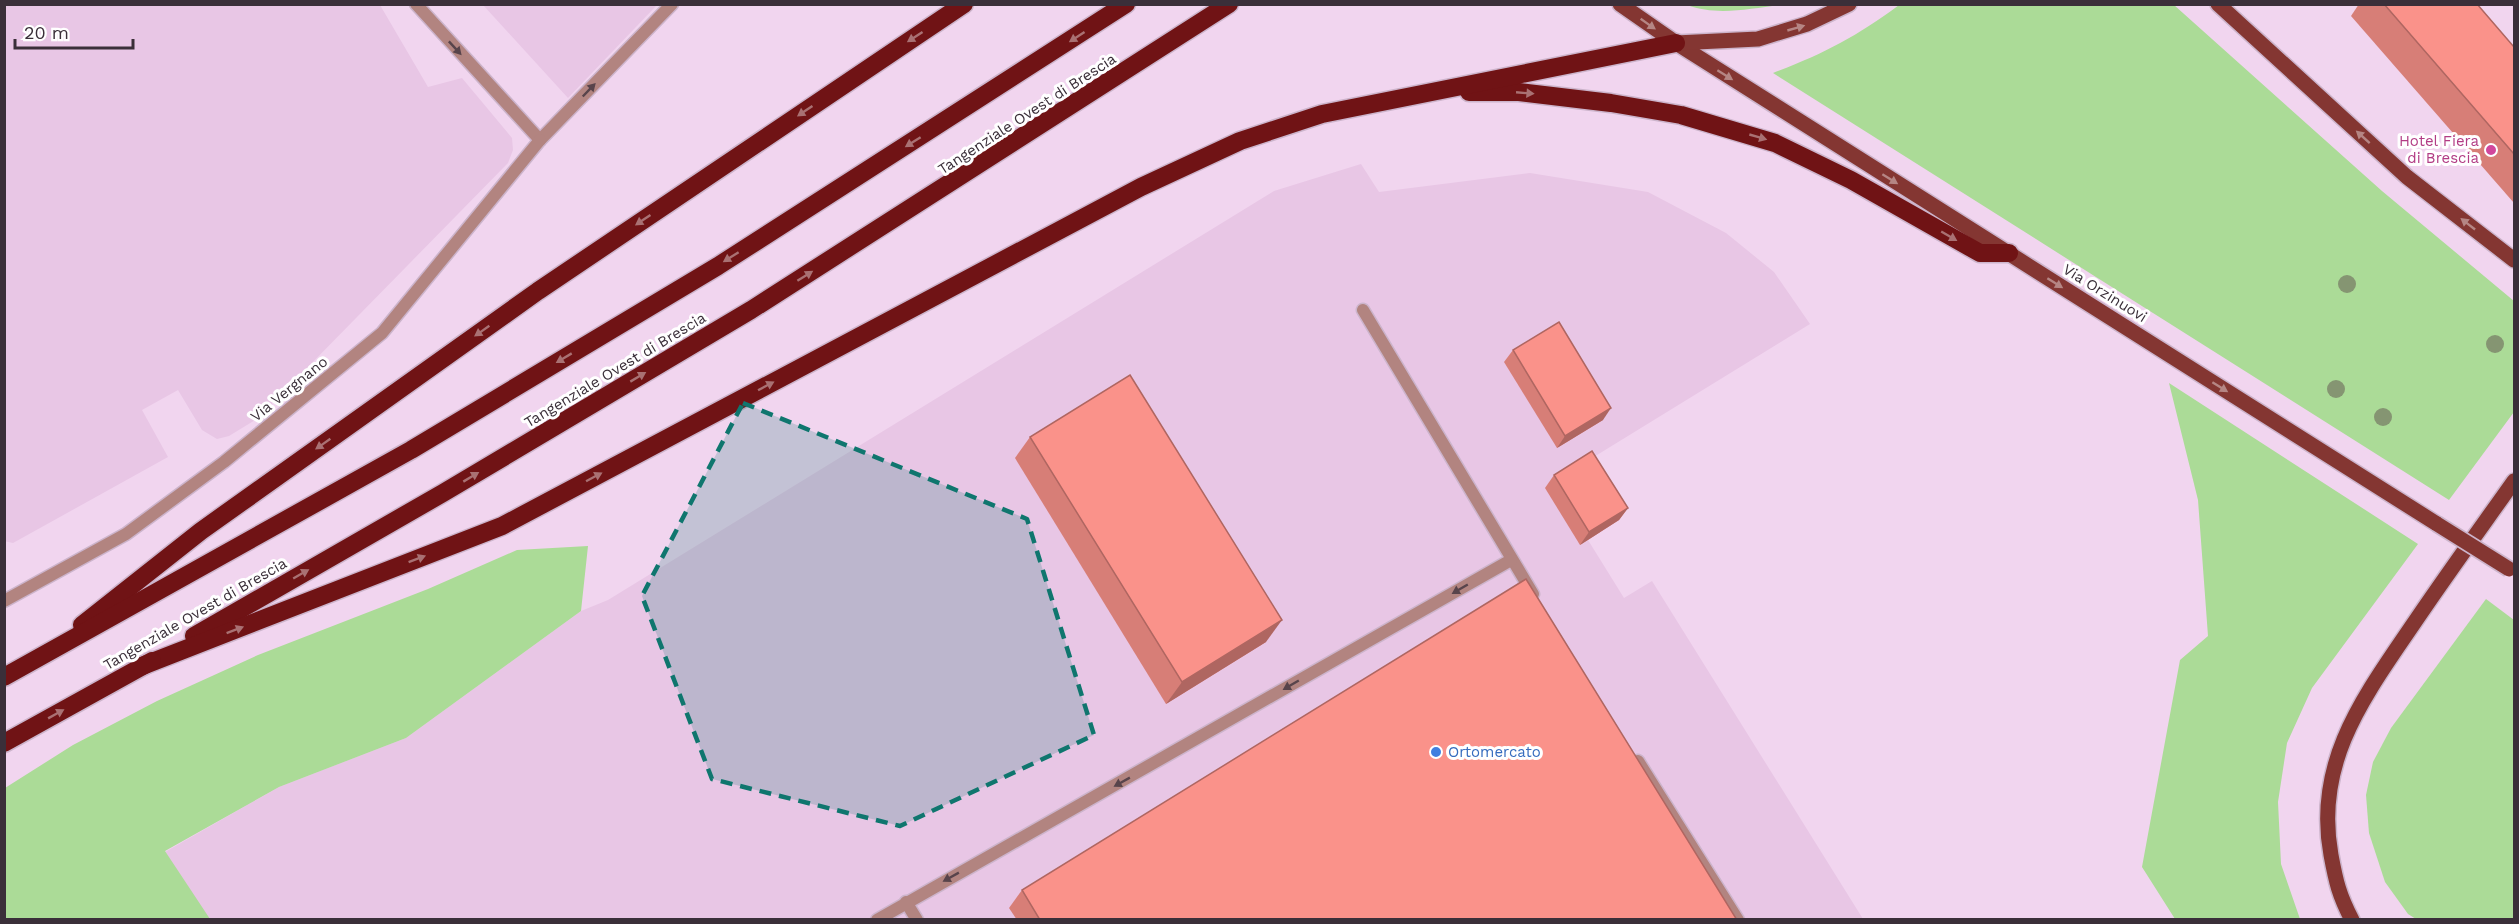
<svg xmlns="http://www.w3.org/2000/svg" width="2519" height="924" font-family="'Work Sans',sans-serif">
  <style>
    .built { fill: #e8c6e5 }
    .green { fill: #abdb97 }
    .lines { fill: none; stroke-linecap: round; stroke-linejoin: round }
    .lane-casing { stroke: #ccb4cb; stroke-width: 15 }
    .street-casing { stroke: #ccb4cb; stroke-width: 15 }
    .primary-casing { stroke: #ccb4cb; stroke-width: 18 }
    .highway-casing { stroke: #ccb4cb; stroke-width: 21 }
    .lane { stroke: #b28480; stroke-width: 12 }
    .street { stroke: #b28480; stroke-width: 12 }
    .primary { stroke: #843632; stroke-width: 15 }
    .highway { stroke: #701315; stroke-width: 18 }
    .primary-bridge-casing { stroke: #ccb4cb; stroke-width: 18; stroke-linecap: butt }
    .primary-bridge { stroke: #843632; stroke-width: 15 }
    .tree { fill: #859572 }
    .wall { fill: #d77e77 }
    .shaded-wall { fill: #af6661 }
    .building { fill: #fa928a; stroke: #af6661; stroke-width: 1.5 }
    .oneway { fill: #b58684 }
    .oneway2 { fill: #a97173 }
    .oneway3 { fill: #58444b }
    .marked { fill: #0f766e; fill-opacity: 0.2; stroke: #0f766e; stroke-width: 4.5; stroke-dasharray: 12 8; stroke-linejoin: round }
    .hotel-dot { fill: #d1479c; stroke: #fff; stroke-width: 2 }
    .shop-dot { fill: #3f7fe0; stroke: #fff; stroke-width: 2 }
    .labels { text-anchor: middle; stroke-width: 6; stroke-linejoin: round; paint-order: stroke }
    .street-label { font-size: 15px; fill: #3a2f39; stroke: #fff }
    .hotel-label { font-size: 15px; fill: #b23c85; stroke: #fff; text-anchor: end }
    .shop-label { font-size: 15px; fill: #366cbe; stroke: #fff; text-anchor: start }
  </style>
  <rect width="100%" height="100%" fill="#f1d5ef"/>
  <g class="built">
    <polygon points="4,5 380,5 428,87 462,78 512,138 513,150 508,163 257,419 229,436 217,439 202,430 178,390 142,410 168,457 13,543 4,541"/>
    <polygon points="483,5 657,5 568,98"/>
    <polygon points="1361,164 1379,192 1530,173 1648,192 1726,233 1774,272 1810,324 1584,463 1619,520 1588,540 1624,598 1652,581 1863,919 210,920 165,852 279,787 406,738 581,611 608,600 1274,191"/>
  </g>
  <g class="green">
    <path d="M1687,5V4L1779,5C1749,9 1716,16 1687,5Z"/>
    <path d="M1899,5H2174L2382,191L2514,301V412L2449,500L1773,73C1823,54 1856,37 1899,5Z"/>
    <polygon points="2169,383 2418,544 2312,688 2287,743 2278,802 2281,864 2300,919 2175,919 2142,867 2180,660 2208,636 2198,500"/>
    <polygon points="588,546 581,611 406,738 279,787 165,851 210,919 5,919 5,788 73,745 157,701 258,655 428,589 517,550"/>
    <polygon points="2486,599 2514,620 2514,919 2416,919 2408,914 2385,882 2369,833 2366,795 2373,762 2391,728"/>
  </g>
  <g class="lines">
    <g class="lane-casing">
      <g id="lane">
        <polyline points="1363,310 1533,594"/>
        <polyline points="1638,761 1738,920"/>
        <polyline points="906,902 917,920"/>
        <polyline points="877,920 1511,560"/>
      </g>
    </g>
    <g class="street-casing">
      <g id="street">
        <polyline points="416,4 540,140 672,4"/>
        <polyline points="4,601 126,534 224,462 382,333 540,140"/>
      </g>
    </g>
    <g class="primary-casing">
      <g id="primary">
        <polyline points="1620,4 1676,43 2437,524"/>
        <polyline points="2218,4 2407,177 2514,260"/>
        <polyline points="1676,43 1758,39 1807,24 1849,4"/>
        <path d="M2352,920C2339,895 2336,882 2331,855C2314,763 2363,698 2412,626C2445,577 2480,529 2514,481"/>
      </g>
    </g>
    <g class="highway-casing">
      <g id="highway">
        <polyline points="1469,92 1519,92 1611,103 1681,115 1775,143 1851,180 1980,253 2009,253"/>
        <polyline points="82,625 201,531 538,291 964,4"/>
        <polyline points="194,636 443,493 751,310 1229,4"/>
        <polyline points="142,666 502,526 1141,187 1240,141 1322,114 1676,43"/>
        <polyline points="4,677 411,450 718,266 1126,4"/>
        <polyline points="4,743 152,661"/>
      </g>
    </g>
    <use href="#lane" class="lane"/>
    <use href="#street" class="street"/>
    <use href="#primary" class="primary"/>
    <use href="#highway" class="highway"/>
    <g class="primary-bridge-casing">
      <polyline id="primary-bridge" points="2437,524 2509,569"/>
    </g>
    <use href="#primary-bridge" class="primary-bridge"/>
  </g>
  <g class="tree">
    <circle cx="2347" cy="284" r="9"/>
    <circle cx="2495" cy="344" r="9"/>
    <circle cx="2336" cy="389" r="9"/>
    <circle cx="2383" cy="417" r="9"/>
  </g>
  <g class="wall">
    <polygon points="2359,4 2477,4 2514,47 2514,203 2351,16"/>
    <polygon points="1513,350 1603,420 1557,448 1504,362"/>
    <polygon points="1030,437 1266,642 1166,704 1015,458"/>
    <polygon points="1554,475 1628,508 1619,520 1580,545 1545,488"/>
    <polygon points="1022,890 1737,920 1017,920 1009,908"/>
  </g>
  <g class="shaded-wall">
    <polygon points="1611,408 1603,420 1557,448 1565,436"/>
    <polygon points="1628,508 1619,520 1580,545 1589,532"/>
    <polygon points="1282,620 1266,642 1166,704 1182,682"/>
  </g>
  <g class="building">
    <polygon points="2384,4 2477,4 2514,47 2514,154"/>
    <polygon points="1559,322 1611,408 1565,436 1513,350"/>
    <polygon points="1130,375 1282,620 1182,682 1030,437"/>
    <polygon points="1592,451 1628,508 1589,532 1554,475"/>
    <polygon points="1526,579 1737,920 1040,920 1022,890"/>
  </g>
  <defs><path id="oneway-solid" d="M-6-.8H1V-3.2L6.5 0L1 3.2V.8H-6Z" transform="scale(1.5)"/></defs>
  <g class="oneway">
    <use href="#oneway-solid" transform="translate(1648 24) rotate(35)"/>
    <use href="#oneway-solid" transform="translate(1796 28) rotate(-16)"/>
    <use href="#oneway-solid" transform="translate(1725 75) rotate(32)"/>
    <use href="#oneway-solid" transform="translate(2363 137) rotate(-138)"/>
    <use href="#oneway-solid" transform="translate(1890 179) rotate(32)"/>
    <use href="#oneway-solid" transform="translate(2468 224) rotate(-142)"/>
    <use href="#oneway-solid" transform="translate(2055 283) rotate(32)"/>
    <use href="#oneway-solid" transform="translate(2220 387) rotate(32)"/>
  </g>
  <g class="oneway2">
    <use href="#oneway-solid" transform="translate(915 37) rotate(147)"/>
    <use href="#oneway-solid" transform="translate(1077 37) rotate(147)"/>
    <use href="#oneway-solid" transform="translate(1525 93) rotate(5)"/>
    <use href="#oneway-solid" transform="translate(805 111) rotate(146)"/>
    <use href="#oneway-solid" transform="translate(1758 137) rotate(16)"/>
    <use href="#oneway-solid" transform="translate(913 142) rotate(148)"/>
    <use href="#oneway-solid" transform="translate(643 220) rotate(146)"/>
    <use href="#oneway-solid" transform="translate(1949 236) rotate(30)"/>
    <use href="#oneway-solid" transform="translate(731 257) rotate(148)"/>
    <use href="#oneway-solid" transform="translate(805 276) rotate(-32)"/>
    <use href="#oneway-solid" transform="translate(482 331) rotate(145)"/>
    <use href="#oneway-solid" transform="translate(564 358) rotate(149)"/>
    <use href="#oneway-solid" transform="translate(638 377) rotate(-31)"/>
    <use href="#oneway-solid" transform="translate(766 386) rotate(-28)"/>
    <use href="#oneway-solid" transform="translate(323 444) rotate(145)"/>
    <use href="#oneway-solid" transform="translate(471 477) rotate(-31)"/>
    <use href="#oneway-solid" transform="translate(594 477) rotate(-28)"/>
    <use href="#oneway-solid" transform="translate(417 559) rotate(-21)"/>
    <use href="#oneway-solid" transform="translate(301 574) rotate(-30)"/>
    <use href="#oneway-solid" transform="translate(235 630) rotate(-21)"/>
    <use href="#oneway-solid" transform="translate(56 714) rotate(-29)"/>
  </g>
  <g class="oneway3">
    <use href="#oneway-solid" transform="translate(455 48) rotate(47)"/>
    <use href="#oneway-solid" transform="translate(589 90) rotate(-46)"/>
    <use href="#oneway-solid" transform="translate(1460 589) rotate(150)"/>
    <use href="#oneway-solid" transform="translate(1291 685) rotate(150)"/>
    <use href="#oneway-solid" transform="translate(1122 782) rotate(151)"/>
    <use href="#oneway-solid" transform="translate(951 877) rotate(151)"/>
  </g>
  <path class="marked" d="M743,403L1027,519L1094,735L900,826L712,779L642,596Z"/>
  <circle class="hotel-dot" cx="2491" cy="150" r="6"/>
  <circle class="shop-dot" cx="1436" cy="752" r="6"/>
  <g class="labels">
    <g class="street-label">
      <text transform="translate(1027 114) rotate(-33)" y="5">Tangenziale Ovest di Brescia</text>
      <text transform="translate(2105 293) rotate(32)" y="5">Via Orzinuovi</text>
      <text transform="translate(615 370) rotate(-31)" y="5">Tangenziale Ovest di Brescia</text>
      <text transform="translate(289 389) rotate(-39)" y="5">Via Vergnano</text>
      <text transform="translate(195 614) rotate(-30)" y="5">Tangenziale Ovest di Brescia</text>
    </g>
    <g class="hotel-label">
      <text x="2479" y="146">Hotel Fiera<tspan x="2479" dy="17">di Brescia</tspan></text>
    </g>
    <g class="shop-label">
      <text x="1448" y="757">Ortomercato</text>
    </g>
  </g>
  <rect width="2519" height="924" fill="none" stroke="#3a2f39" stroke-width="12"/>
  <path d="M15 39v9h118v-9" fill="none" stroke="#3a2f39" stroke-width="3"/>
  <text x="24" y="39" font-size="18" fill="#3a2f39" stroke="#ffffff" stroke-width="4.5" paint-order="stroke">20 m</text>
</svg>
